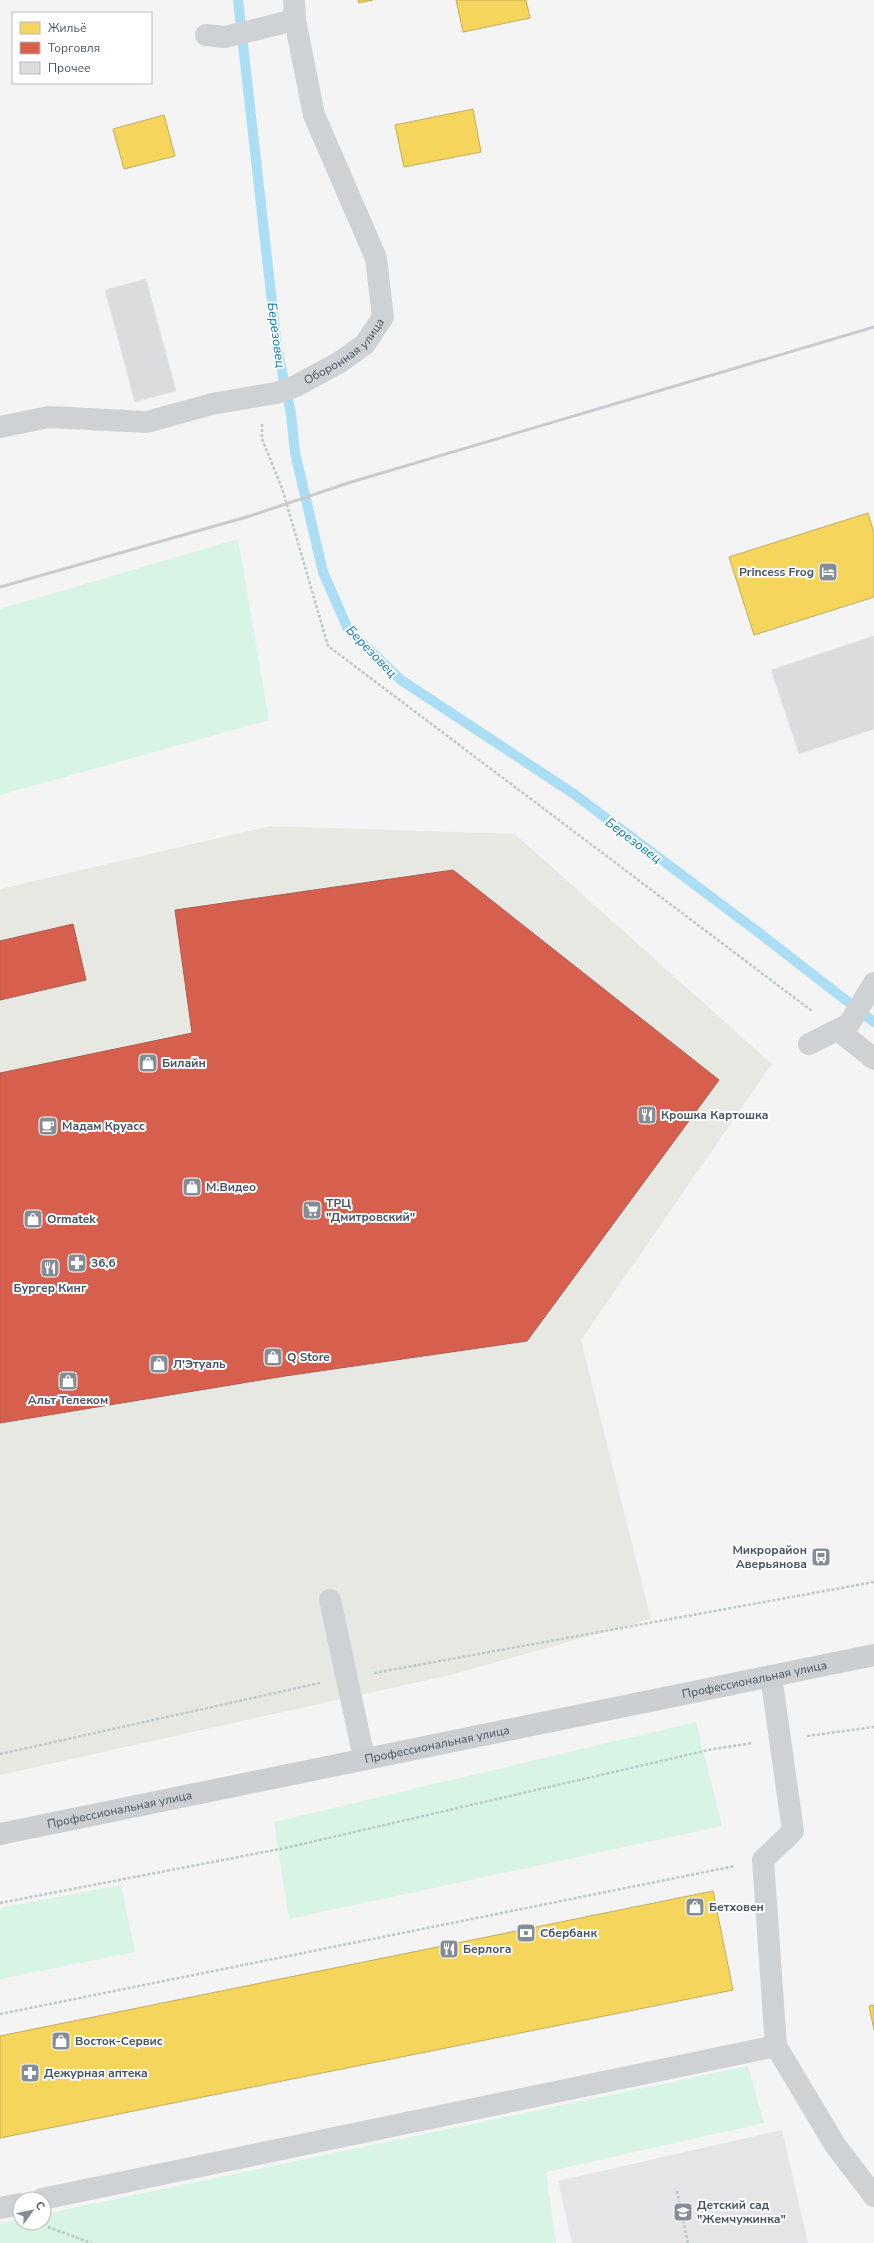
<svg xmlns="http://www.w3.org/2000/svg" width="874" height="2243" font-family="'Nunito Sans',sans-serif">
  <style>
    .commercial { fill: #e8e8e3 }
    .education { fill: #e5e5e7 }
    .green { fill: #d7f4e5 }
    .homes { fill: #f6d55c; stroke: #c2ae5e }
    .shops { fill: #d6604d; stroke: #ab5c54 }
    .lines { fill: none; stroke-linecap: round; stroke-linejoin: round }
    .stream { stroke: #a9def5; stroke-width: 10 }
    .building { fill: #dbdcde; stroke: #e5e5e6 }
    .path { stroke: #bcc9c6; stroke-width: 2.5; stroke-dasharray: 3 2; stroke-linecap: butt }
    .minor { stroke: #cfd2d5; stroke-width: 22 }
    .major { stroke: #cbcfd2; stroke-width: 22 }
    .rail { stroke: #cacbce; stroke-width: 3 }
    .labels { text-anchor: middle; stroke-width: 4; stroke-linejoin: round; paint-order: stroke }
    .street-label { font-size: 12px; fill: #485463; stroke: #fff }
    .poi-label { font-size: 12px; font-weight: bold; fill: #485463; stroke: #fff; text-anchor: start }
    .water-label { font-size: 13px; font-style: italic; fill: #0279ad; stroke: #fff }
  </style>
  <rect width="100%" height="100%" fill="#f4f4f4"/>
  <polygon class="commercial" points="270,826 515,834 772,1064 581,1340 651,1619 450,1675 0,1775 0,889"/>
  <polygon class="education" points="782,2130 808,2243 572,2243 558,2181"/>
  <g class="green">
    <polygon points="238,539 269,720 0,795 0,609"/>
    <polygon points="696,1722 722,1826 289,1919 274,1822"/>
    <polygon points="121,1885 135,1952 0,1979 0,1908"/>
    <polygon points="748,2066 764,2123 546,2172 556,2243 0,2243 0,2223 20,2219 20,2223 44,2223 44,2214"/>
  </g>
  <g class="homes">
    <polygon points="358,0 373,0 359,3"/>
    <polygon points="456,0 526,0 530,18 463,32"/>
    <polygon points="473,109 481,152 404,167 395,125"/>
    <polygon points="164,115 175,156 124,169 113,129"/>
    <polygon points="868,513 874,533 874,597 754,635 729,557"/>
    <polygon points="713,1891 733,1990 0,2138 0,2036"/>
    <polygon points="874,2005 874,2030 869,2006"/>
  </g>
  <g class="shops">
    <polygon points="453,870 719,1080 527,1341 285,1376 0,1423 0,1073 192,1033 175,910"/>
    <polygon points="73,924 86,980 0,1000 0,941"/>
  </g>
  <g class="lines">
    <polyline class="stream" points="238,0 277,347 291,414 295,453 323,572 348,629 401,680 574,794 758,932 874,1022"/>
  </g>
  <g class="building">
    <polygon points="146,279 176,391 135,402 105,290"/>
    <polygon points="874,636 874,729 799,754 771,670"/>
  </g>
  <g class="lines">
    <g class="path">
      <polyline points="262,424 262,439 282,488 328,646 812,1011"/>
      <polyline points="374,1673 874,1582"/>
      <polyline points="807,1736 874,1727"/>
      <polyline points="0,1754 320,1683"/>
      <polyline points="0,1903 285,1848 713,1749 753,1743"/>
      <polyline points="0,2014 735,1866"/>
      <polyline points="677,2191 688,2243"/>
      <polyline points="48,2227 91,2243"/>
    </g>
    <g class="minor">
      <polyline points="206,35 225,37 295,20"/>
      <path id="s1" d="M0,427L49,417L147,422L212,404L276,393L296,386L340,362L365,344L383,317L376,258L314,115L295,20L294,0"/>
      <polyline points="838,1030 874,1059"/>
      <polyline points="809,1044 849,1024 874,983"/>
      <polyline points="330,1600 364,1758"/>
      <polyline points="771,1676 793,1831 763,1860 776,2046"/>
      <polyline points="42,2199 776,2046 835,2145 874,2196"/>
      <polyline points="0,2208 20,2204"/>
    </g>
    <path class="major" id="s2" d="M0,1834L874,1655"/>
    <polyline class="rail" points="0,587 250,516 348,483 874,327"/>
  </g>
  <defs>
    <g id="hotel-square" transform="scale(1)"><rect x="-9" y="-9" width="18" height="18" rx="4" fill="#848c96" stroke="#fff"/><path d="M-6-4.5h1.5V1H6V5H4.5V3h-9V5H-6ZM-4 0a1.8 1.8 0 1 1 3.6 0ZM.5 0V-2.5h3Q6-2.5 6 0Z" fill="#fff"/></g>
    <g id="shop-square" transform="scale(1)"><rect x="-9" y="-9" width="18" height="18" rx="4" fill="#848c96" stroke="#fff"/><path d="M-5-2.5h2.3a2.7 3.5 0 0 1 5.4 0H5L5.5 6h-11ZM-1.5-2.5h3a1.5 2.3 0 0 0-3 0Z" fill="#fff"/></g>
    <g id="restaurant-square" transform="scale(1)"><rect x="-9" y="-9" width="18" height="18" rx="4" fill="#848c96" stroke="#fff"/><path d="M-5-6h1v4h1v-4h1v4h1v-4h1v5L-1.5 .5V6h-2V.5L-5-1ZM5-6V6H3V1.5H1.5Q1.5-4 5-6Z" fill="#fff"/></g>
    <g id="cafe-square" transform="scale(1)"><rect x="-9" y="-9" width="18" height="18" rx="4" fill="#848c96" stroke="#fff"/><path d="M-5.5-4.5H6V0H3Q3 3.5 0 3.5H-2.5Q-5.5 3.5-5.5 0ZM3-3.2v2h1.7v-2ZM-6 4.5H4V6H-6Z" fill="#fff"/></g>
    <g id="supermarket-square" transform="scale(1)"><rect x="-9" y="-9" width="18" height="18" rx="4" fill="#848c96" stroke="#fff"/><path d="M-6-5.5h2.5l.6 2H6L4.5 2H-2.5L-4.4-4H-6ZM-1.5 3.2a1.3 1.3 0 1 0 .1 0ZM3 3.2a1.3 1.3 0 1 0 .1 0Z" fill="#fff"/></g>
    <g id="pharmacy-square" transform="scale(1)"><rect x="-9" y="-9" width="18" height="18" rx="4" fill="#848c96" stroke="#fff"/><path d="M-2-6h4v4h4v4h-4v4h-4v-4h-4v-4h4Z" fill="#fff"/></g>
    <g id="bus-square" transform="scale(1)"><rect x="-9" y="-9" width="18" height="18" rx="4" fill="#848c96" stroke="#fff"/><path d="M-5-6H5V4H4V6H2V4H-2V6H-4V4H-5ZM-3.5-4V0h7V-4ZM-3.5 1.2v1.5H-2V1.2ZM2 1.2v1.5H3.5V1.2Z" fill="#fff"/></g>
    <g id="bank-square" transform="scale(1)"><rect x="-9" y="-9" width="18" height="18" rx="4" fill="#848c96" stroke="#fff"/><path d="M-6-4H6V4H-6ZM0-2.3a2.3 2.3 0 1 0 0 4.6a2.3 2.3 0 1 0 0-4.6Z" fill="#fff"/></g>
    <g id="school-square" transform="scale(1)"><rect x="-9" y="-9" width="18" height="18" rx="4" fill="#848c96" stroke="#fff"/><path d="M0-5L7-2L0 1L-7-2ZM-4 1L0 2.5L4 1V4Q0 6-4 4Z" fill="#fff"/></g>
  </defs>
  <g fill-rule="evenodd">
    <use href="#hotel-square" x="828" y="572"/>
    <use href="#shop-square" x="148" y="1063"/>
    <use href="#restaurant-square" x="647" y="1115"/>
    <use href="#cafe-square" x="48" y="1126"/>
    <use href="#shop-square" x="192" y="1187"/>
    <use href="#supermarket-square" x="312" y="1210"/>
    <use href="#shop-square" x="33" y="1219"/>
    <use href="#pharmacy-square" x="77" y="1263"/>
    <use href="#restaurant-square" x="50" y="1268"/>
    <use href="#shop-square" x="273" y="1357"/>
    <use href="#shop-square" x="159" y="1364"/>
    <use href="#shop-square" x="68" y="1381"/>
    <use href="#bus-square" x="821" y="1557"/>
    <use href="#shop-square" x="695" y="1907"/>
    <use href="#bank-square" x="526" y="1933"/>
    <use href="#restaurant-square" x="449" y="1949"/>
    <use href="#shop-square" x="61" y="2041"/>
    <use href="#pharmacy-square" x="30" y="2073"/>
    <use href="#school-square" x="683" y="2212"/>
  </g>
  <g class="labels">
    <g class="street-label">
      <text dy="4" stroke="none"><textPath href="#s1" startOffset="362">Оборонная улица</textPath></text>
      <text dy="4" stroke="none"><textPath href="#s2" startOffset="770">Профессиональная улица</textPath></text>
      <text dy="4" stroke="none"><textPath href="#s2" startOffset="446">Профессиональная улица</textPath></text>
      <text dy="4" stroke="none"><textPath href="#s2" startOffset="122">Профессиональная улица</textPath></text>
    </g>
    <g class="poi-label">
      <text x="814" y="576" text-anchor="end">Princess Frog</text>
      <text x="162" y="1067">Билайн</text>
      <text x="661" y="1119">Крошка Картошка</text>
      <text x="62" y="1130">Мадам Круасс</text>
      <text x="206" y="1191">М.Видео</text>
      <text x="326" y="1207">ТРЦ<tspan x="326" dy="14">"Дмитровский"</tspan></text>
      <text x="47" y="1223">Ormatek</text>
      <text x="91" y="1267">36,6</text>
      <text x="50" y="1292" text-anchor="middle">Бургер Кинг</text>
      <text x="287" y="1361">Q Store</text>
      <text x="173" y="1368">Л'Этуаль</text>
      <text x="68" y="1404" text-anchor="middle">Альт Телеком</text>
      <text x="807" y="1554" text-anchor="end">Микрорайон<tspan x="807" dy="14">Аверьянова</tspan></text>
      <text x="709" y="1911">Бетховен</text>
      <text x="540" y="1937">Сбербанк</text>
      <text x="463" y="1953">Берлога</text>
      <text x="75" y="2045">Восток-Сервис</text>
      <text x="44" y="2077">Дежурная аптека</text>
      <text x="697" y="2209">Детский сад<tspan x="697" dy="14">"Жемчужинка"</tspan></text>
    </g>
    <g class="water-label">
      <text transform="translate(277 335) rotate(82)" y="5">Березовец</text>
      <text transform="translate(372 651) rotate(46)" y="5">Березовец</text>
      <text transform="translate(634 840) rotate(37)" y="5">Березовец</text>
    </g>
  </g>
  <rect x="12" y="12" width="140" height="72" fill="#ffffff" stroke="#b6bbc1"/>
  <rect x="20" y="22" width="20" height="12" fill="#f6d55c" stroke="#b6bbc1"/>
  <text x="48" y="32" font-size="12" fill="#485463">Жильё</text>
  <rect x="20" y="42" width="20" height="12" fill="#d6604d" stroke="#b6bbc1"/>
  <text x="48" y="52" font-size="12" fill="#485463">Торговля</text>
  <rect x="20" y="62" width="20" height="12" fill="#dbdcde" stroke="#b6bbc1"/>
  <text x="48" y="72" font-size="12" fill="#485463">Прочее</text>
  <g transform="translate(32 2211) rotate(57)"><circle r="19" fill="#ffffff" stroke="#b6bbc1"/>
  <path d="M0-3L7 15L0 10L-7 15Z" fill="#848c96"/>
  <text y="-6" font-size="11" font-weight="bold" text-anchor="middle" fill="#485463">С</text>
  </g>
</svg>
